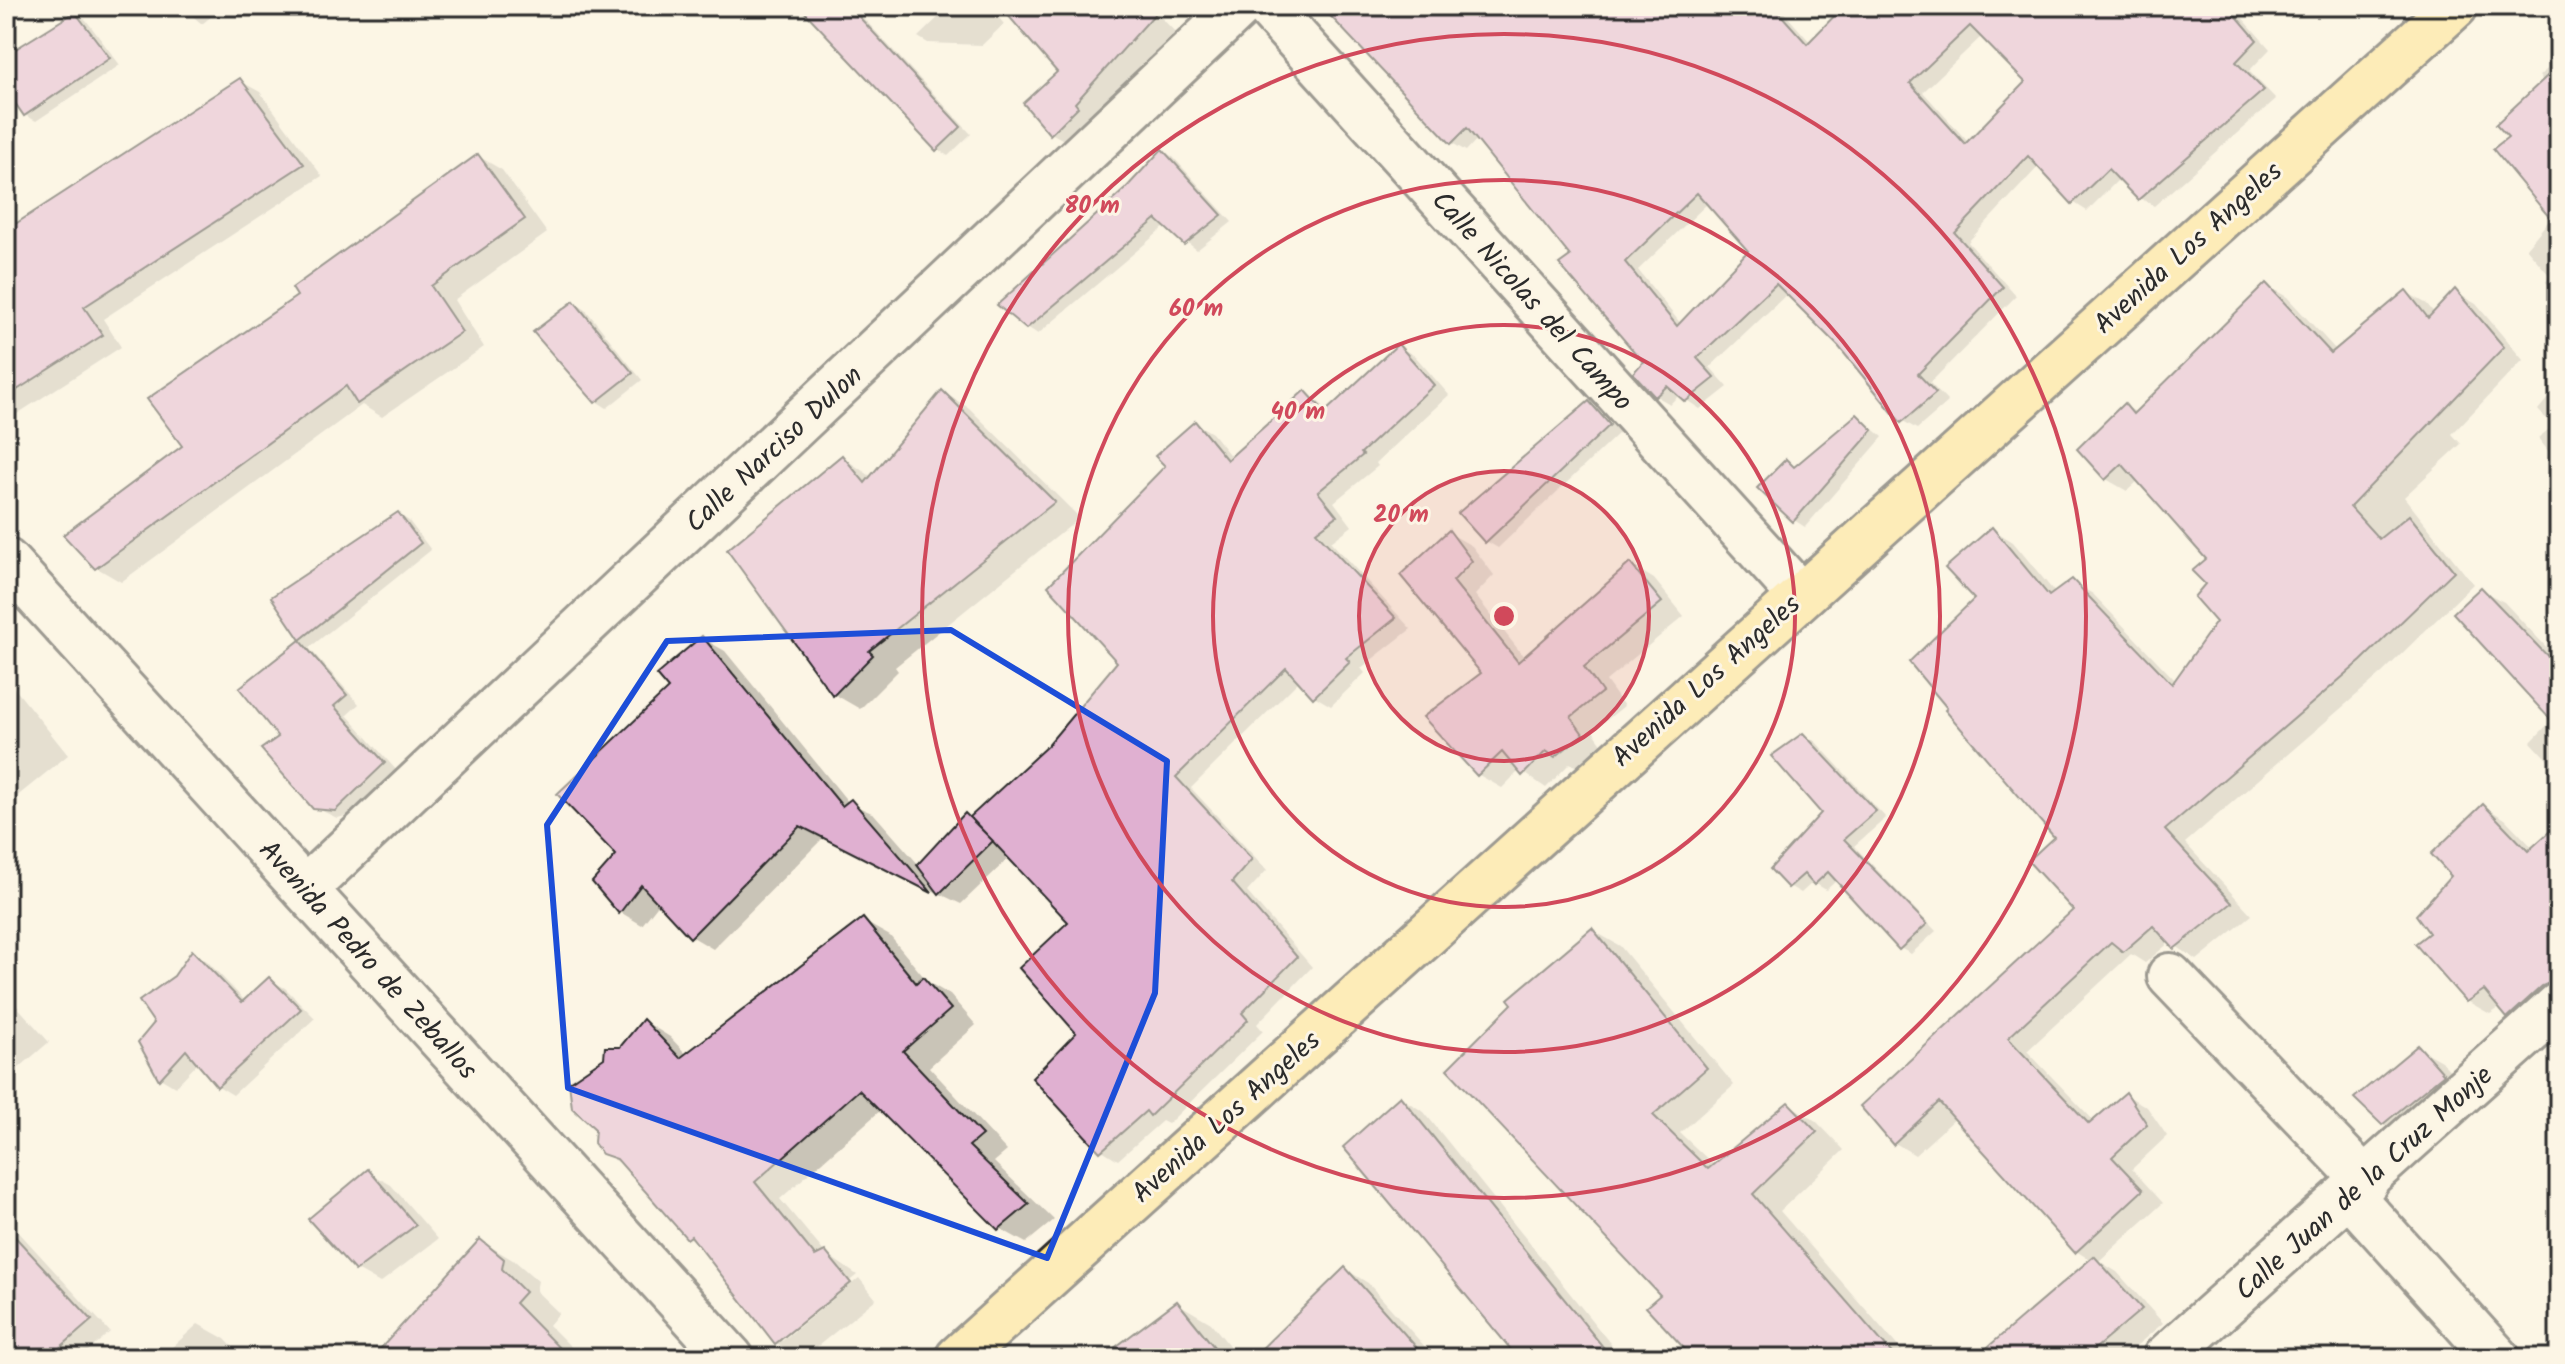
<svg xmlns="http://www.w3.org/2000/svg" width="2565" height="1364" font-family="Kalam,sans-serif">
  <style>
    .shadow { fill: #0003; fill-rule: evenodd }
    .building { fill: #e0b0d1; stroke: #2b2b2b; stroke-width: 2; fill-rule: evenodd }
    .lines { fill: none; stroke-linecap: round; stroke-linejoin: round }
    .minor-casing { stroke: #2b2b2b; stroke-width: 50 }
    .major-casing { stroke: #2b2b2b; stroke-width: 50 }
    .minor { stroke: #fcf5e5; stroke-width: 44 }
    .major { stroke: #ffdf80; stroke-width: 44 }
    .marked { fill: none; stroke: #1d4ed8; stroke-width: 6; stroke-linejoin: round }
    .ring { fill: none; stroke: #d1495b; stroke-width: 4 }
    .labels { text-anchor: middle; stroke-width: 6; stroke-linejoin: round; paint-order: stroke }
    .street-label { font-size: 28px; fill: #2b2b2b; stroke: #fcf5e5 }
    .centre { fill: #d1495b; stroke: #fcf5e5; stroke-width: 4 }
    .ring-label { font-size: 24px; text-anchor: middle; font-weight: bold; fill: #d1495b; stroke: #fcf5e5; stroke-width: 6; stroke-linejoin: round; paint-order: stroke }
  </style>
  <rect width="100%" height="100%" fill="#fcf5e5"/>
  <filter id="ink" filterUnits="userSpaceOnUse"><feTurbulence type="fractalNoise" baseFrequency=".0125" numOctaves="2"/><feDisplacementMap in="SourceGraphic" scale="16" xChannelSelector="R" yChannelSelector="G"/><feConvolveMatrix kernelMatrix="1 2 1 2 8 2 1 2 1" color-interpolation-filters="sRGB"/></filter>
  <g filter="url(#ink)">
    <g class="shadow">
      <polygon points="181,6 224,6 202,24"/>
      <polygon points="802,6 852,6 971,134 948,156 937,149"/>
      <polygon points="950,6 989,6 1004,24 982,45 928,43 918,37"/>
      <polygon points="1014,6 1150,6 1180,37 1082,150 1051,133 1059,72"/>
      <path d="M1324,6H1778L1811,43L1847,6H2232L2270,49L2249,71L2276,99L2154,206L2140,198L2120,178L2087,211L2073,202L2039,166L1968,242L2016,296L1930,383L1948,402L1917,429L1903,421L1840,346L1788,293L1710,367L1728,387L1700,409L1679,395L1670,404L1656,396L1645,362L1573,256L1478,138L1466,151L1452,143ZM1982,36L2027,82L1969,143L1923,92ZM1708,203L1750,251L1681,324L1638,270Z"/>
      <polygon points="75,14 86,20 120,65 36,121 25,115 6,86 6,57"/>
      <polygon points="2559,59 2559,296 2546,282 2550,276 2526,248 2552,217 2510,137 2544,82 2539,76"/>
      <polygon points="240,81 260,92 322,176 103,319 121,347 6,421 6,232"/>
      <polygon points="1162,151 1173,157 1232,222 1197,250 1166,226 1038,334 1027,327 1126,191"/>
      <polygon points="478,156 502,170 547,233 454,300 484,347 382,417 362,405 121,582 97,568 300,296"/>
      <polygon points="2266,285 2287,297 2337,351 2406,292 2427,304 2435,314 2455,292 2476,304 2523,360 2452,434 2461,444 2404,497 2473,584 2382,673 2185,843 2252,915 2197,960 2170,942 2145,963 2131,954 2027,1051 2095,1122 2126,1095 2147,1107 2167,1136 2132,1169 2163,1203 2099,1261 2117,1272 2163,1323 2122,1358 2016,1358 2092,1261 2076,1251 1956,1118 1915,1155 1895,1143 2075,910 2057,838 1977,599 1992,529 2013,542 2056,594 2072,582 2093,594 2176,681 2219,622 2207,584 2209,559 2139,480 2127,491 2106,479 2124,405 2137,413"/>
      <polygon points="575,303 586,310 642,380 607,408 596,401"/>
      <polygon points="1399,347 1415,356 1449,395 1376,463 1378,466 1334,502 1352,526 1331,542 1411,629 1361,668 1365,673 1331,706 1314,696 1300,680 1191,788 1267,870 1247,892 1312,967 1257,1024 1263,1031 1168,1124 1162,1121 1118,1160 1102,1150 1079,1033 1071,922 1010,857 961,904 823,838 713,949 691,936 660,902 642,925 620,912 619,855 671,689 702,638 725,651 849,803 874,814 919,865 1048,747 1120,662 1167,466 1195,423 1212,433 1232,458 1305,392 1330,411"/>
      <polygon points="2559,385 2559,465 2538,438 2553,426 2538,410"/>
      <polygon points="943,392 969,408 1080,518 895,667 898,671 860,709 834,694 842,457 872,477"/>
      <polygon points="1590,404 1601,410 1620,432 1498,548 1486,541"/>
      <polygon points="1858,416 1883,437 1805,527 1794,520 1795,469"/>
      <polygon points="398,514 409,521 431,550 309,648 359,704 347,715 398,772 356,814 337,818 314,807 281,738 242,688 302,641 274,598"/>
      <polygon points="1449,533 1472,546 1494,575 1475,595 1525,658 1631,565 1654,579 1684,616 1606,681 1624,706 1593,731 1605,748 1580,769 1570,763 1546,788 1520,770 1502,788 1479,775 1426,717 1484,673 1402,576"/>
      <polygon points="2481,590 2504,602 2551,652 2559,644 2559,772 2531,742 2553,719"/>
      <polygon points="7,679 68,755 10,802 6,799"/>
      <polygon points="1803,735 1815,741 1886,818 1854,846 1936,931 1911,954 1900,948 1837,880 1826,890 1813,882 1801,893 1789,886 1824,813"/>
      <polygon points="2483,806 2505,819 2534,849 2559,826 2559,1005 2531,1029 2509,1016 2501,1007 2490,1014 2467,1001 2432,933"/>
      <polygon points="863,921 890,936 928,982 950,995 976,1025 929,1067 1007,1151 994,1162 1054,1220 1026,1243 999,1228 881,1110 780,1199 825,1253 857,1275 782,1335 782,1341 859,1278 876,1299 803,1358 776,1343 698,1243 689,1237 625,1166 603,1153 620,1049 644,1021 670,1037 687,1055"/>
      <polygon points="1592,930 1620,946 1734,1085 1680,1133 1715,1166 1788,1104 1816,1121 1844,1150 1780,1211 1908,1358 1696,1358 1663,1296"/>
      <polygon points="192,953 207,961 246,1002 269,980 285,988 315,1018 233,1095 218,1086 199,1062 175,1087 160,1078 156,1023"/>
      <polygon points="6,994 49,1042 6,1079"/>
      <polygon points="2418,1048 2441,1061 2466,1088 2406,1137 2383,1124"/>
      <polygon points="1401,1098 1424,1112 1622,1358 1520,1358"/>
      <polygon points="368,1172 391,1185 438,1239 380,1283 357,1270"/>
      <polygon points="6,1223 15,1228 110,1332 80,1358 6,1358"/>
      <polygon points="481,1241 516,1262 538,1281 536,1291 559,1313 549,1325 582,1358 404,1358"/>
      <polygon points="1345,1269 1368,1283 1435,1358 1276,1358"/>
      <polygon points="1177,1303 1211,1323 1239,1358 1120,1358"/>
      <polygon points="198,1324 225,1339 243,1358 160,1358"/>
    </g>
    <g class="building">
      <polygon points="799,6 849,6 961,127 936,151"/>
      <polygon points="1000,6 1162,6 1075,103 1078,107 1050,135 1023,103 1057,72"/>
      <path d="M1321,6H1773L1807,44L1844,6H2228L2257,40L2236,62L2264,90L2138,200L2108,169L2072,204L2028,156L1955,233L2003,287L1918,374L1936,393L1901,423L1839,347L1776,284L1697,358L1715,378L1685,402L1667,386L1655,397L1633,373L1643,362L1559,264L1570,256L1467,128L1451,144ZM1970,26L2025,82L1965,144L1910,83ZM1697,193L1748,251L1677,326L1625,262Z"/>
      <polygon points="75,12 110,58 24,116 6,90 6,55"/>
      <polygon points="2559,65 2559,229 2493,149 2508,137 2496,124"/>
      <polygon points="240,78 304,164 84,307 103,335 6,397 6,230"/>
      <polygon points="1162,149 1222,215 1184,245 1156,219 1026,329 997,305 1125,189"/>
      <polygon points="478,154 525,219 431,286 462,332 357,404 346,386 95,569 63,535 182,446 147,399 297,296 292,288"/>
      <polygon points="2266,283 2331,353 2406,290 2428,318 2455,289 2504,347 2350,507 2379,539 2409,515 2454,571 2361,661 2165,830 2232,903 2174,949 2153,926 2123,952 2111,942 2008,1038 2089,1124 2126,1092 2147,1124 2112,1157 2143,1190 2075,1253 1939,1102 1893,1145 1860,1106 2073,910 2028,861 2054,837 1945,710 1947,708 1909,662 1974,599 1945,568 1992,527 2049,596 2072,579 2172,684 2216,622 2194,597 2205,584 2192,571 2206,559 2122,464 2105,480 2077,449 2124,403 2133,414"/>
      <polygon points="574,301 633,373 595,403 533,332"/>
      <polygon points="1398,344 1434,385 1361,453 1363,455 1318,492 1337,516 1316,532 1396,618 1346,658 1350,662 1313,698 1286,668 1176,777 1252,859 1232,882 1297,957 1242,1013 1248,1020 1150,1116 1146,1111 1100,1152 1032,1078 1076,1033 1019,968 1068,922 970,817 1047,746 1117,662 1048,586 1165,466 1155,456 1195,421 1227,460 1305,390 1325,412"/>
      <polygon points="942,390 1055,502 869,651 873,655 833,696 727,550 842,455 865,483"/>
      <polygon points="1589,401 1610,425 1485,543 1458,513"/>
      <polygon points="1857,414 1873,430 1793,522 1757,488 1786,459 1794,467"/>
      <polygon points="398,512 421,543 300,640 271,597"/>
      <polygon points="1449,530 1472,561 1453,581 1518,662 1630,563 1662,602 1584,667 1602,692 1571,717 1583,734 1555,757 1546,751 1522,776 1502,752 1477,776 1423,717 1481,673 1400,575"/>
      <polygon points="2481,587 2559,668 2559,729 2453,613"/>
      <polygon points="702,636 842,806 851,799 932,893 800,826 690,938 641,885 619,914 592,882 616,855 557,794 668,689 656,675"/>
      <polygon points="300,640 347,695 334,706 385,763 335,811 313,809 261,749 278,737 239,688"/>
      <polygon points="1803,733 1876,811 1844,839 1927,924 1899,950 1828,872 1814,885 1804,874 1788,888 1770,869 1821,813 1771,756"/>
      <polygon points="2483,804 2528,851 2559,823 2559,979 2542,986 2507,1018 2484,990 2466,1002 2415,944 2429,933 2416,915 2451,876 2431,854"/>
      <polygon points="965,813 993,841 939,894 917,865"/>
      <polygon points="863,918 916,983 923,977 951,1009 903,1051 982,1135 969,1146 1029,1204 998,1230 859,1090 755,1182 815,1256 825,1251 851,1283 775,1344 691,1236 687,1239 617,1159 602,1154 594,1143 595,1129 572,1108 569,1082 604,1058 605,1047 620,1047 643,1019 680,1058"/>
      <polygon points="1592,928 1707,1068 1653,1115 1708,1169 1788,1102 1817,1132 1753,1194 1896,1358 1693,1358 1646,1307 1660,1295 1447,1069 1512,1004 1508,999"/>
      <polygon points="192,950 242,1002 269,977 301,1009 217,1087 186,1050 159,1080 138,1042 154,1023 139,1001 174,976"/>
      <polygon points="2418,1045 2444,1074 2382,1125 2354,1098"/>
      <polygon points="1400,1096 1612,1358 1518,1358 1343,1147"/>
      <polygon points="368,1169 416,1225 355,1271 308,1219"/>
      <polygon points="6,1227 92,1320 48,1358 6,1358"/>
      <polygon points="480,1239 504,1259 502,1269 525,1292 515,1303 569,1358 372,1358"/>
      <polygon points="2094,1256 2142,1309 2084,1358 1975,1358"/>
      <polygon points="1345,1267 1426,1358 1252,1358"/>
      <polygon points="1177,1301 1223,1358 1101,1358"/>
    </g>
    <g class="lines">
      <g class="minor-casing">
        <g id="minor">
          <polyline points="1267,6 1800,595"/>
          <polyline points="6,561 731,1358"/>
          <polyline points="305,889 1240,6"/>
          <polyline points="2170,976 2366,1181"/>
          <polyline points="2350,1195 2497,1358"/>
          <polyline points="2165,1358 2559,1005"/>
        </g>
      </g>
      <g class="major-casing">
        <polyline id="major" points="958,1358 2455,6"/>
      </g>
      <use href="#minor" class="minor"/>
      <use href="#major" class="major"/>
    </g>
  </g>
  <path d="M0 0H2565V1364H0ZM951,630L1167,761L1155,993L1047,1258L568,1088L547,825L667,641Z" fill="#fcf5e5" fill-opacity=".55" fill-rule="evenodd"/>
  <path class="marked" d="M951,630L1167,761L1155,993L1047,1258L568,1088L547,825L667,641Z"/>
  <circle cx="1504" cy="616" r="145" fill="#d1495b" fill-opacity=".12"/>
  <g class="ring">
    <circle cx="1504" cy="616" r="145"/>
    <circle cx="1504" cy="616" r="291"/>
    <circle cx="1504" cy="616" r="436"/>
    <circle cx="1504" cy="616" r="582"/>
  </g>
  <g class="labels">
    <g class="street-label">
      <text transform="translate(2187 247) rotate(-42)" y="10">Avenida Los Angeles</text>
      <text transform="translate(1533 300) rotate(48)" y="10">Calle Nicolas del Campo</text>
      <text transform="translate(773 448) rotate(-43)" y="10">Calle Narciso Dulon</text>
      <text transform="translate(1705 680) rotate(-42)" y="10">Avenida Los Angeles</text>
      <text transform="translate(369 959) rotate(48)" y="10">Avenida Pedro de Zeballos</text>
      <text transform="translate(1225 1116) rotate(-42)" y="10">Avenida Los Angeles</text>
      <text transform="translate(2363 1182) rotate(-42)" y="10">Calle Juan de la Cruz Monje</text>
    </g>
  </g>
  <circle cx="1504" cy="616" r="12" class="centre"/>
  <g class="ring-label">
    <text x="1092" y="213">80 m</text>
    <text x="1196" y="316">60 m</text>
    <text x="1298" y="419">40 m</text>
    <text x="1401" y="522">20 m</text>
  </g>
  <rect width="2565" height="1364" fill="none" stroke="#fcf5e5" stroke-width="32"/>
  <rect x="16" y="16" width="2533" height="1332" fill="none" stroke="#2b2b2b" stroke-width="3" filter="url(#ink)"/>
</svg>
